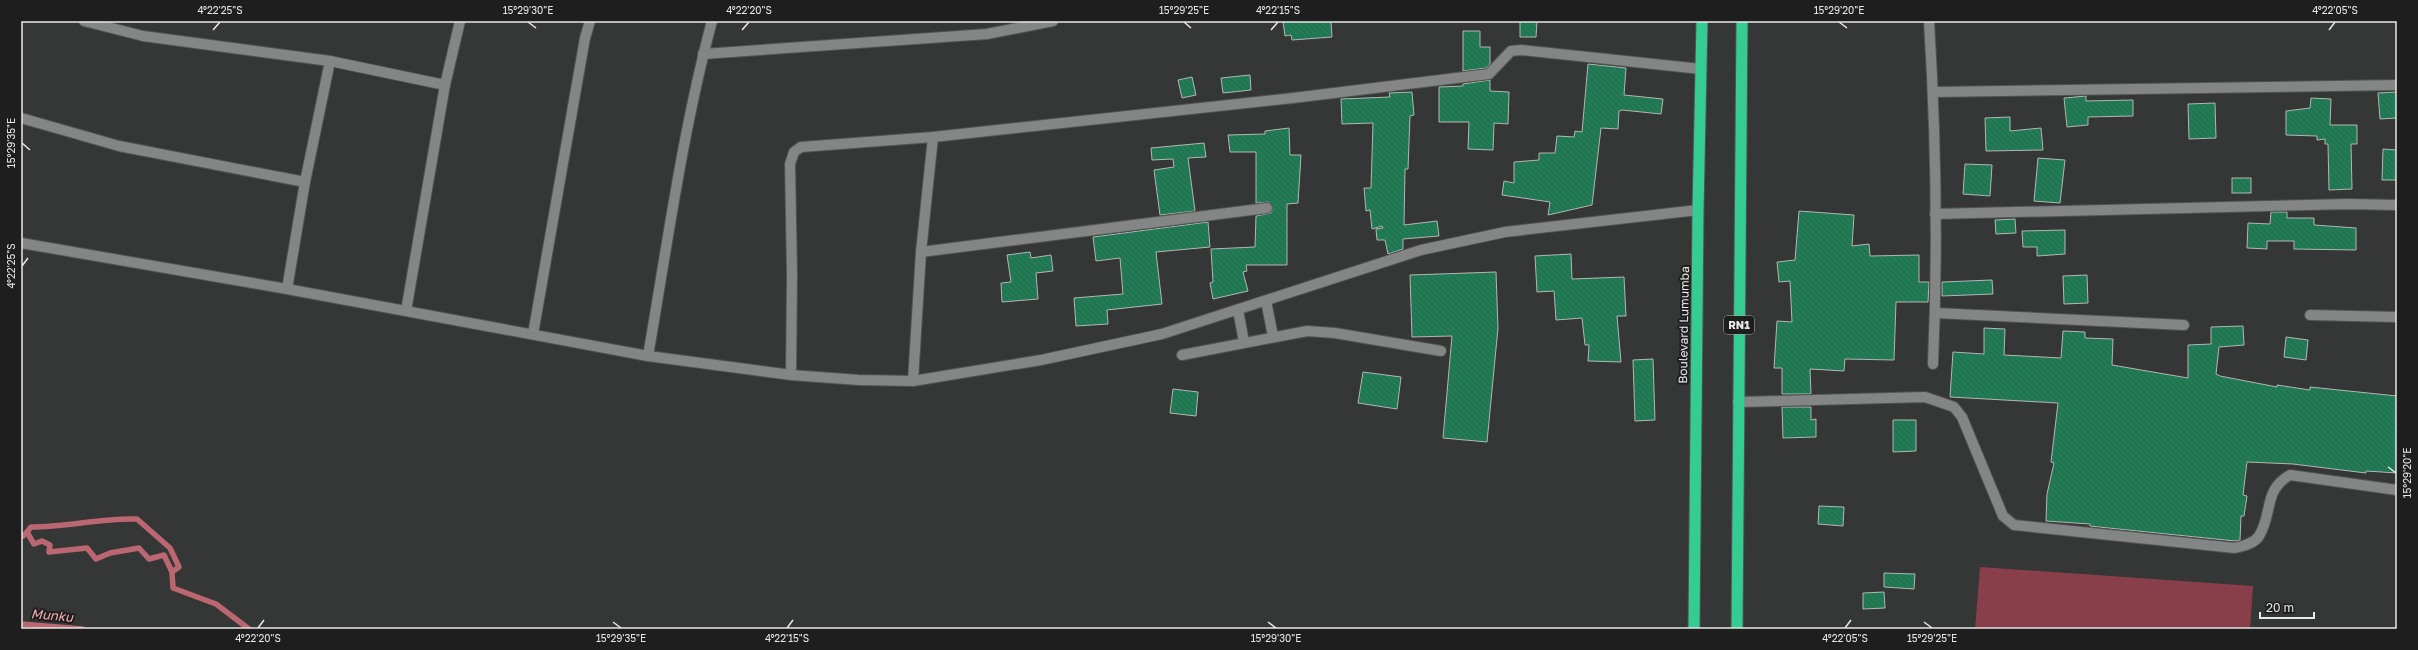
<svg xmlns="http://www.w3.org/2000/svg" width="2418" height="650" font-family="'Golos Text',sans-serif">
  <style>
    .pitch { fill: #893f4a }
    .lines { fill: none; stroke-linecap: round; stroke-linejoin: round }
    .stream { stroke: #bb6772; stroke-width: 5.5 }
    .building { fill: url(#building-back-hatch); stroke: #b3b6b5 }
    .service-casing { stroke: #515352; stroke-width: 12 }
    .minor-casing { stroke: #515352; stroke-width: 12 }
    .trunk-casing { stroke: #515352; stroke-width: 13 }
    .service { stroke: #838684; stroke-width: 10 }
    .minor { stroke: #838684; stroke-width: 10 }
    .trunk { stroke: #34cc91; stroke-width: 11 }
    .ticks { fill: none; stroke: #e8e9e8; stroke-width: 1.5 }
    .labels { text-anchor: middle; stroke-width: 4; stroke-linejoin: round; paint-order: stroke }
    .shield { fill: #1d1e1d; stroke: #abacab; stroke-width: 1 }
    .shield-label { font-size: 11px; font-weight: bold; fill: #e8e9e8 }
    .street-label { font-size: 12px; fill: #e8e9e8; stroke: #1d1e1d }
    .water-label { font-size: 13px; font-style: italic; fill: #f6b0b6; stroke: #1d1e1d }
    .neatline { fill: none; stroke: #e8e9e8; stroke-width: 1.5 }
    .ticks-label { font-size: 10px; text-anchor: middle; fill: #e8e9e8 }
  </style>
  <defs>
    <pattern id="building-back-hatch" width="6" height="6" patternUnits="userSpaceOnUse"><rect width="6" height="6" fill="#1f7d55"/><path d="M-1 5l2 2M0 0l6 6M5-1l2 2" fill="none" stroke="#32624e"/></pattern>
  </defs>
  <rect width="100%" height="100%" fill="#343735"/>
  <polygon class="pitch" points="1980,567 2253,586 2250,629 1975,629"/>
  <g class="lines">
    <g class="stream">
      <path d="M27,532L31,527C67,527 101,518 137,519L170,548L179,567L172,572"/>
      <polyline points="21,535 23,536 27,532 34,544 42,541 50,545 49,552 87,548 96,559 110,553 139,548 149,559 164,555 172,572 173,588 216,604 249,629"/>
      <polyline points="21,624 82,629"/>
    </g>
  </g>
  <g class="building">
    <polygon points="1283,21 1331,21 1332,37 1292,40 1291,35 1285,36"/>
    <polygon points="1520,21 1537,21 1536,37 1520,37"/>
    <polygon points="1463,31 1480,31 1480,47 1490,47 1490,64 1486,68 1463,71"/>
    <polygon points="1588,64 1626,68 1624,95 1663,99 1661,114 1622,110 1619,111 1618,129 1601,128 1592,205 1548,215 1550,202 1502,195 1504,181 1514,183 1514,162 1539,160 1539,153 1555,153 1557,136 1574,137 1575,131 1582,132"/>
    <polygon points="1250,75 1251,90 1223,93 1221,78"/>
    <polygon points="1192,77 1196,95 1182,98 1178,80"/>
    <polygon points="1490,80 1490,91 1509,92 1508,124 1494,123 1493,150 1468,149 1469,122 1439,122 1439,87 1463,86 1463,84"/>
    <polygon points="1412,92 1414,115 1410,116 1408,169 1405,169 1404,225 1437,221 1439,236 1403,239 1403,249 1388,254 1385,240 1377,240 1376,229 1383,228 1382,226 1372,229 1370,210 1366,211 1364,188 1371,188 1373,123 1342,124 1341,99 1390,97 1389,93"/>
    <polygon points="2397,92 2397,118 2380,119 2378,93"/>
    <polygon points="2086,96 2086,101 2133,100 2133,116 2088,117 2088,125 2067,127 2064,98"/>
    <polygon points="2311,98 2331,99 2330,125 2357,125 2357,144 2351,144 2352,189 2329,190 2328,144 2325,144 2325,139 2317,140 2317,136 2286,135 2286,111 2310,108"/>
    <polygon points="2215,103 2216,138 2189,139 2188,104"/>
    <polygon points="2010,117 2010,131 2041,128 2043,150 1986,151 1985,118"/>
    <polygon points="1289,128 1290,155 1301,155 1298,203 1287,204 1287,265 1246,265 1247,271 1243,272 1248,291 1213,299 1210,283 1213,282 1211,249 1255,247 1256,216 1271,213 1273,208 1269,202 1256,203 1256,152 1230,152 1228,135 1265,134 1265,131"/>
    <polygon points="1204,143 1206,157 1188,158 1195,211 1160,215 1154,170 1174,167 1173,159 1152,160 1151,148"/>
    <polygon points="2383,149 2397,150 2397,180 2382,180"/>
    <polygon points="2038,158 2065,160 2060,203 2034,201"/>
    <polygon points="1965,164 1992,165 1990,196 1963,194"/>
    <rect x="2232" y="178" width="19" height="15"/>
    <polygon points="1799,211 1854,215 1852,246 1869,244 1870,256 1919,255 1919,282 1929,282 1928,302 1896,302 1894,360 1845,359 1844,371 1810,369 1811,394 1782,394 1782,368 1774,368 1777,321 1792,322 1790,281 1779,282 1777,262 1795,260"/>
    <polygon points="2271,212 2287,212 2287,218 2314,218 2314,225 2356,228 2356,250 2294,249 2294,241 2267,241 2267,249 2247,248 2248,223 2270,224"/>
    <polygon points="2015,219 2016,233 1996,234 1995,220"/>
    <polygon points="1208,222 1210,247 1156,252 1162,304 1107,310 1108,324 1076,326 1074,298 1123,294 1120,258 1096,261 1093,237"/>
    <polygon points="2065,230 2065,254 2037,256 2037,247 2023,247 2022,231"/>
    <polygon points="1030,252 1031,258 1051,255 1053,271 1036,273 1038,299 1002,302 1001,283 1011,282 1007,255"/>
    <polygon points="1571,254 1572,279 1624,277 1626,316 1617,316 1621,362 1588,361 1589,345 1585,345 1582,318 1556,320 1554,291 1537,292 1535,256"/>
    <polygon points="1496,272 1498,328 1487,442 1443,438 1452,336 1412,337 1410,275"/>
    <polygon points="2087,275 2088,303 2064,304 2063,276"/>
    <polygon points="1992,280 1993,294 1942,296 1942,282"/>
    <polygon points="2243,326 2244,345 2219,347 2216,374 2220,376 2277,387 2277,385 2310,390 2310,387 2397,396 2397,473 2366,471 2366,473 2293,464 2247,462 2243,495 2247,496 2244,516 2241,516 2240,540 2235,541 2099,527 2090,526 2090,524 2046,521 2047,494 2054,463 2051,462 2058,403 1950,397 1953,352 1984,354 1984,328 2005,329 2004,355 2061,358 2063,331 2085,332 2085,338 2113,339 2112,365 2188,378 2188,345 2211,344 2211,327"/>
    <polygon points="2286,337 2308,340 2306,360 2284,357"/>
    <polygon points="1653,359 1655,420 1635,421 1633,360"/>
    <polygon points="1363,372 1401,377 1397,409 1358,403"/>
    <polygon points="1173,389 1198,392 1196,416 1170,413"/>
    <polygon points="1782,407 1811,407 1811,420 1816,419 1816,437 1783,438"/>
    <polygon points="1893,420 1916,420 1916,451 1893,452"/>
    <polygon points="1819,506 1844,507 1843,526 1818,524"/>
    <polygon points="1884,573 1915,574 1914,589 1884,587"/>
    <polygon points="1884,592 1885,608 1863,609 1863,593"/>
  </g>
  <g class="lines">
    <g class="service-casing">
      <g id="service">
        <polyline points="1266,301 1273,336"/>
        <polyline points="1238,310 1244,342"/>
        <polyline points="1182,355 1307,331 1335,333 1441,351"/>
        <path d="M1738,402L1925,397L1954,407L1962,417L2003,516L2014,525L2235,548C2243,546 2254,544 2259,536C2273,514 2263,490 2290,475L2397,490"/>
      </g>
    </g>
    <g class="minor-casing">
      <g id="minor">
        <polyline points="84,21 143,36 330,61 445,85"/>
        <path d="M1929,21C1936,135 1938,250 1933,364"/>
        <polyline points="703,54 987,34 1053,21"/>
        <polyline points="1934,92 2397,85"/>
        <polyline points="21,118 119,146 305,182"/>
        <polyline points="1935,214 2348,204 2397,205"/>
        <polyline points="21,243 287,289 648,356 791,375 859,380 913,381 1041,360 1162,334 1421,250 1505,232 1698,210"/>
        <polyline points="921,252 1267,208"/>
        <polyline points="287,289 305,182 330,61"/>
        <polyline points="406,311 445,85 460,21"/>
        <polyline points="1936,313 2184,325"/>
        <polyline points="2310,315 2397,317"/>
        <polyline points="533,334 585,38 590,21"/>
        <path d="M648,356C667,246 683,129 712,21"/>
        <polyline points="791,375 792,274 790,164 794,152 801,147 933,137 1293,98 1489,74 1511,51 1521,50 1701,69"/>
        <polyline points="913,381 921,252 933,137"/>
      </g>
    </g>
    <g class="trunk-casing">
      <g id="trunk">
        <polyline points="1694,629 1698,210 1702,21"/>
        <polyline points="1737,629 1742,21"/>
      </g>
    </g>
    <use href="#service" class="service"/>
    <use href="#minor" class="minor"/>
    <use href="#trunk" class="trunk"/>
  </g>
  <path class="ticks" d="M528,22L536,28M1184,22L1191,28M1839,22L1847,28M213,30L220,22M742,30L749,22M1271,30L1278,22M2329,30L2335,22M22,143L30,150M22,266L28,258M2388,467L2396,473M613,622L621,628M1268,622L1276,628M1924,622L1932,628M258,628L264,620M787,628L793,620M1845,628L1851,620"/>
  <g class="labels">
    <rect class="shield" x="1724" y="316" width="30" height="18" rx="3"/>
    <g class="shield-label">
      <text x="1739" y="329">RN1</text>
    </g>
    <g class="street-label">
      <text transform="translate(1684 325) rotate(-89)" y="4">Boulevard Lumumba</text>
    </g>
    <g class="water-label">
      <text transform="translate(52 615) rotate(5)" y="5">Munku</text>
    </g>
  </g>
  <rect width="2418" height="650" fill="none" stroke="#1d1e1d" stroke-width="44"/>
  <path d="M2260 612v6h54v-6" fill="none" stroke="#e8e9e8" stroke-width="2"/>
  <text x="2266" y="612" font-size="12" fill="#e8e9e8" stroke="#1d1e1d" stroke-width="3" paint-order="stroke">20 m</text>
  <rect x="22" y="22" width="2374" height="606" class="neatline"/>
  <g class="ticks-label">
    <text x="220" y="14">4°22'25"S</text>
    <text x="528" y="14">15°29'30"E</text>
    <text x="749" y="14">4°22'20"S</text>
    <text x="1184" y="14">15°29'25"E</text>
    <text x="1278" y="14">4°22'15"S</text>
    <text x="1839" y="14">15°29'20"E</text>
    <text x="2335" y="14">4°22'05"S</text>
    <text transform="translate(11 143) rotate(-90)" y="4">15°29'35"E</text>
    <text transform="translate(11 266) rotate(-90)" y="4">4°22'25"S</text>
    <text transform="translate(2407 473) rotate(-90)" y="4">15°29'20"E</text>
    <text x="258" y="642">4°22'20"S</text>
    <text x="621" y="642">15°29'35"E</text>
    <text x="787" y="642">4°22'15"S</text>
    <text x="1276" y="642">15°29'30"E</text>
    <text x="1845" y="642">4°22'05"S</text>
    <text x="1932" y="642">15°29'25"E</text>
  </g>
</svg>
